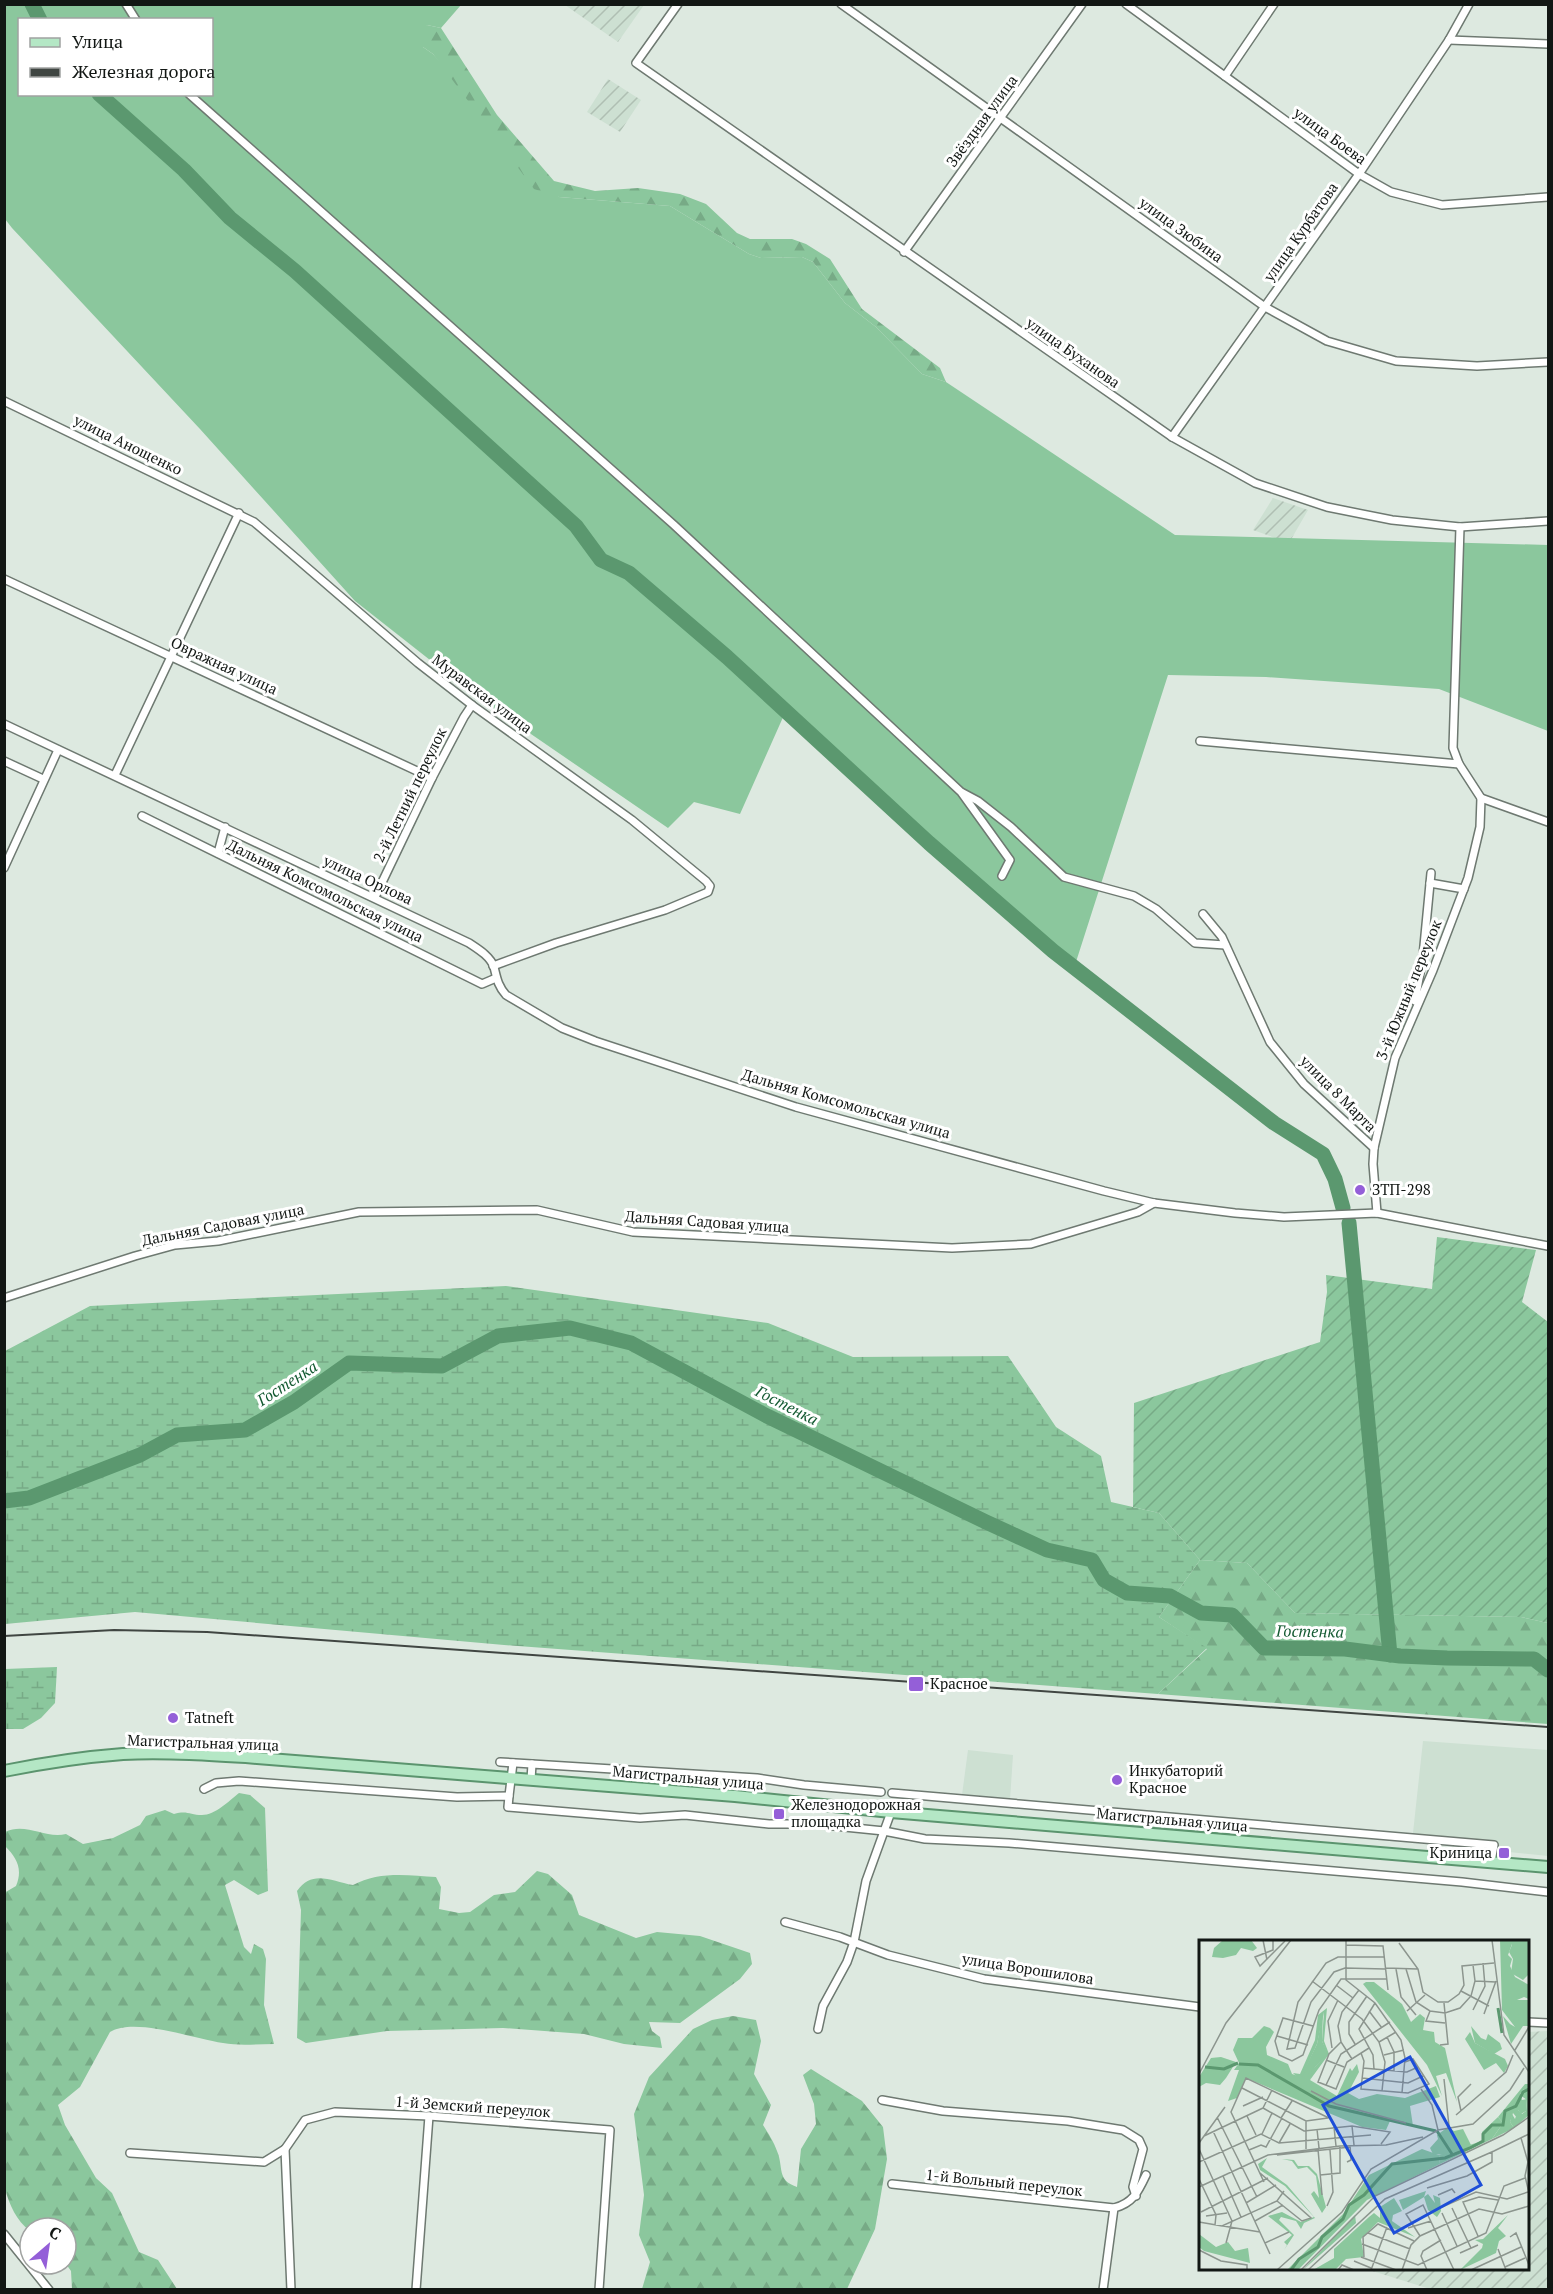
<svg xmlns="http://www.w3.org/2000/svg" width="1553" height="2294" font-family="'PT Serif',serif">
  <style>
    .built { fill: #cde0d2 }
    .industrial { fill: url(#industrial-furrows) }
    .grass { fill: #8bc79d; fill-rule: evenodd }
    .forest { fill: url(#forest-firs) }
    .wetland { fill: url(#wetland-marsh) }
    .garden { fill: url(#garden-furrows) }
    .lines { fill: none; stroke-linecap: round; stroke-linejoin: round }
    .river { stroke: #5b986f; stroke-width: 15 }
    .street-casing { stroke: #6e7971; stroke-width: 10 }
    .primary-casing { stroke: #5b946e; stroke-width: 14 }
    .street { stroke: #fff; stroke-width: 7 }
    .primary { stroke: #b4e7c5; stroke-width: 10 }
    .rail { stroke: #404642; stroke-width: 2 }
    .poi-dot { fill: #945fd8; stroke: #fff; stroke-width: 2 }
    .labels { text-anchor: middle; stroke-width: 6; stroke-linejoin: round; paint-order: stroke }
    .street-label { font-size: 15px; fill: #121714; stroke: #fff }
    .poi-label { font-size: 15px; fill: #121714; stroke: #fff; text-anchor: start }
    .water-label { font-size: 16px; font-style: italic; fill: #155b33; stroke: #fff }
    .inset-river { fill: none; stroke: #5b986f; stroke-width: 3 }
    .inset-road { fill: none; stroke: #8c958e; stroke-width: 1.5 }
    .view { fill: #1d4ed8; fill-opacity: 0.15; stroke: #1d4ed8; stroke-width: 3 }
    .inset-edge { fill: none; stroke: #121714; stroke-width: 3 }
  </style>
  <defs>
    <pattern id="industrial-furrows" width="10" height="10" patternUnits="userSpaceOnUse" patternTransform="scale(1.5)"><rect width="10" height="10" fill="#cde0d2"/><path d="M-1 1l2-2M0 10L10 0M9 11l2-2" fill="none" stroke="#afbfb3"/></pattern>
    <pattern id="forest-firs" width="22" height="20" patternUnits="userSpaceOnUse" patternTransform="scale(1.5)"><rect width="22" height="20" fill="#8bc79d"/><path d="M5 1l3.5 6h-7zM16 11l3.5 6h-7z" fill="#77aa86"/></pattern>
    <pattern id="wetland-marsh" width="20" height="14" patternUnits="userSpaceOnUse" patternTransform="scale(1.5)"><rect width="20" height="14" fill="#8bc79d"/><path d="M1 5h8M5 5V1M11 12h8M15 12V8" fill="none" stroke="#77aa86"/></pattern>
    <pattern id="garden-furrows" width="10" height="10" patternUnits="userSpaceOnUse" patternTransform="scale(1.5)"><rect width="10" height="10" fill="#8bc79d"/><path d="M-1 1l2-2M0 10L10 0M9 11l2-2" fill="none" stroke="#77aa86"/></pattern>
  </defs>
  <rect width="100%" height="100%" fill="#dde9e0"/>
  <g class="built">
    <polygon points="1423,1741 1548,1750 1548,1856 1412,1842"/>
    <polygon points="968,1750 1013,1755 1010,1800 962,1795"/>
  </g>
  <g class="industrial">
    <polygon points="565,5 644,5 618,42"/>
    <polygon points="608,79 641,100 620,132 587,112"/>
    <polygon points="1273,498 1308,510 1289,543 1253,530"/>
    <polygon points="1548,2031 1548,2289 1430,2289 1366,2269 1528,2268 1528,2032"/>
  </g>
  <path class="grass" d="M5,5H461L441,28L427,25L423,47L433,54L559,197L670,206L749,254L761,258L802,257L813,262L845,303L876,327L922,374L946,382L1175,535L1548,545V731L1439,689L1266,677L1168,675L1075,965L784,715L740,814L694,802L668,828L477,697L355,601L200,429L12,228L5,219ZM20,20H212V94H20Z"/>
  <g class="forest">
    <polygon points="427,25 441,28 497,115 554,181 595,191 638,188 680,194 706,204 737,233 750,239 792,239 806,244 830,259 862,309 940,368 946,382 922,374 876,327 845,303 813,262 802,257 761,258 749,254 670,206 559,197 534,189 433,54 423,47 418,35"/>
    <polygon points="1200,1560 1247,1563 1295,1613 1521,1617 1548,1623 1548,1724 1158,1694 1207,1649 1159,1617"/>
    <path d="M239,1793L250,1795L265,1808L268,1891L258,1895L234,1880L225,1885L244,1947L251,1954L254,1944L263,1949L266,1959L264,2005L274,2044C257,2044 239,2046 223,2043C194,2039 135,2017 110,2032L80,2087L58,2105L65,2125L96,2178L112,2193L139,2252L158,2260L177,2289H72L71,2271L66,2264V2228H30V2231C16,2220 10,2206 5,2189L4,1893L16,1886C23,1869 17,1858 5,1846V1832C26,1822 45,1839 66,1834L83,1844L113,1838L140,1825L146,1816L165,1810L174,1814C187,1810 190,1815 202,1815C215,1815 229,1801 239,1793Z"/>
    <path d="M537,1871L548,1874L572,1895L579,1915L636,1938L657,1932L700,1936L750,1953L752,1964L740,1979L680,2023L649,2022L652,2031L660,2037L662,2048L624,2044L584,2034L503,2028L387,2031L306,2043L297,2038L301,1910L297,1891C312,1869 331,1881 353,1885C378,1871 408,1875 436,1877L441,1887L439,1909L459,1913L470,1912L494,1895L515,1892Z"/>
    <path d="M733,2016L756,2020L761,2041L754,2074L771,2105L763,2125C768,2133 774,2142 777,2151C784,2167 776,2180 797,2187L801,2149L816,2124L814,2104L803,2075L811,2069L862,2101L883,2127L887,2159L875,2229L847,2289H642L650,2262L639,2235L644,2195L634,2114L649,2077L693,2029L712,2020Z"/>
  </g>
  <g class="wetland">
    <polygon points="506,1286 768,1323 853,1357 1008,1356 1056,1427 1101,1456 1111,1502 1159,1513 1200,1560 1159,1617 1207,1648 1158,1694 504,1645 135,1612 5,1624 5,1351 90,1306"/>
    <polygon points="57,1667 55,1703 41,1718 23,1729 5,1729 5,1669"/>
  </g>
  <polygon class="garden" points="1437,1237 1536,1250 1522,1302 1548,1322 1548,1623 1521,1617 1295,1613 1247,1563 1200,1560 1159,1513 1133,1507 1134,1403 1320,1342 1327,1292 1326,1275 1432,1289"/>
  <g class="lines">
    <g class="river">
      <polyline points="32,4 40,20"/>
      <polyline points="99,94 184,170 230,218 295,271 576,526 601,560 629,573 727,657 929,843 1053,951 1274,1123 1323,1154 1335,1179 1343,1208"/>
      <polyline points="1349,1223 1390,1655"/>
      <polyline points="4,1501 29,1498 140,1455 177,1435 245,1430 294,1402 349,1363 442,1366 498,1336 570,1328 631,1343 765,1415 986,1522 1047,1550 1092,1560 1104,1580 1127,1593 1170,1596 1201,1613 1232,1615 1264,1648 1345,1649 1400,1656 1447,1658 1534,1659 1548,1670"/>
    </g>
    <g class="street-casing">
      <g id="street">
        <polyline points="126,4 136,20"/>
        <polyline points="678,4 636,63 1172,437 1255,483 1327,507 1392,520 1460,527 1548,521"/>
        <polyline points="841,4 1265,307 1327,341 1396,361 1477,366 1548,362"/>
        <polyline points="1126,4 1359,174 1391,192 1442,205 1548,197"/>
        <polyline points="1449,40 1548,44"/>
        <polyline points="1225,76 1274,4"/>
        <polyline points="189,94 674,525 961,792 1010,860 1002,876"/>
        <polyline points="904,252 1082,4"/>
        <polyline points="4,401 254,522 418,663 472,705 632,820 706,881 710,886 708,892 665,910 556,943 493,966"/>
        <polyline points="1172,437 1359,174 1449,40 1469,4"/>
        <polyline points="4,579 432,778"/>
        <path d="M4,724L469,943C478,949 490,956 494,967C497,979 498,986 506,995L562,1028L595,1041L796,1107L1104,1191L1154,1203L1235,1213L1284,1217L1377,1213L1548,1246"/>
        <polyline points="1200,741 1459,764"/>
        <polyline points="4,761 43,779"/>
        <polyline points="115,775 239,513"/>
        <polyline points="963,793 978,801 1011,827 1064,877 1134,896 1156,909 1195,943 1225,945"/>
        <polyline points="1481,798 1548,822"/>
        <polyline points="142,816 482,984 496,978"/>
        <polyline points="218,853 225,827"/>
        <polyline points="4,868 58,750"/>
        <polyline points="1430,883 1464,889"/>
        <polyline points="375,897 432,778 464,717 472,705"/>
        <polyline points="1203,914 1222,937 1270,1042 1304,1084 1374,1148"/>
        <polyline points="1415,1001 1423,956 1431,873"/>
        <polyline points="1377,1213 1373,1164 1374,1148 1395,1058 1433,970 1468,878 1480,827 1481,798 1459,764 1453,748 1460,527"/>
        <polyline points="4,1298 135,1256 175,1245 218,1241 359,1212 537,1210 633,1232 952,1248 1031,1244 1138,1212 1154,1203"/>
        <polyline points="500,1762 532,1764"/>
        <polyline points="531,1780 532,1764 757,1778 804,1785 881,1792"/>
        <polyline points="204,1789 216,1783 239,1781 457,1797 509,1796 508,1807 640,1818 685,1815 769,1824 815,1824 884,1831 925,1839 1009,1843 1462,1882 1548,1892"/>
        <polyline points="892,1793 1494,1845 1491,1862"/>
        <polyline points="509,1796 513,1763"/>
        <polyline points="785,1922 840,1937 888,1955 984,1979 1200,2007"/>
        <polyline points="1528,2022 1548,2023"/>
        <polyline points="818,2029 823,2006 847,1962 854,1942 866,1881 891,1812"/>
        <polyline points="882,2100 943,2111 1068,2121 1123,2130 1139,2140 1143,2149 1133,2187 1136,2196"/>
        <polyline points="130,2153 264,2162 285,2149"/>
        <polyline points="892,2184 1114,2208"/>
        <polyline points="4,2234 49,2290"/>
        <polyline points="291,2290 285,2149 305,2120 335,2112 429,2116 610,2130 599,2290"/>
        <polyline points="416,2290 429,2116"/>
        <path d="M1103,2290L1114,2208C1133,2203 1138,2192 1146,2175"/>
      </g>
    </g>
    <g class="primary-casing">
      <path id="primary" d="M4,1771C44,1763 83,1757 123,1754C167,1752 212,1755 257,1758L735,1796L891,1812L1548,1867"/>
    </g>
    <use href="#street" class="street"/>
    <use href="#primary" class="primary"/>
    <polyline class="rail" points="4,1636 114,1630 207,1632 1548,1727"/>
  </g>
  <g class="poi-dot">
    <circle cx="1360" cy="1190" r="6"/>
    <rect x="908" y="1676" width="16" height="16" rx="3"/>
    <circle cx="173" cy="1718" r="6"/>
    <circle cx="1117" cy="1780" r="6"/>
    <rect x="773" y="1808" width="12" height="12" rx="3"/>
    <rect x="1498" y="1847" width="12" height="12" rx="3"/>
  </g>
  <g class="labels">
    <g class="street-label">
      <text transform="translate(982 121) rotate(-54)" y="5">Звёздная улица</text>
      <text transform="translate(1330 136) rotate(36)" y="5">улица Боева</text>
      <text transform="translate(1181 230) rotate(36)" y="5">улица Зюбина</text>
      <text transform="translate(1301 232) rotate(-55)" y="5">улица Курбатова</text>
      <text transform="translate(1073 353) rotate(35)" y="5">улица Буханова</text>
      <text transform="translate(128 445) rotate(26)" y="5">улица Анощенко</text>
      <text transform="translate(224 666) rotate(25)" y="5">Овражная улица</text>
      <text transform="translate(482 694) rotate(37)" y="5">Муравская улица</text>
      <text transform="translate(410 795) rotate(-64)" y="5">2-й Летний переулок</text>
      <text transform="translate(368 880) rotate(25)" y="5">улица Орлова</text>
      <text transform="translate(325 891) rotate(26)" y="5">Дальняя Комсомольская улица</text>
      <text transform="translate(1409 990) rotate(-68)" y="5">3-й Южный переулок</text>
      <text transform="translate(1338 1094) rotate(45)" y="5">улица 8 Марта</text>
      <text transform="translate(846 1104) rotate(16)" y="5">Дальняя Комсомольская улица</text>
      <text transform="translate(707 1222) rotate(4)" y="5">Дальняя Садовая улица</text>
      <text transform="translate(223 1225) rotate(-11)" y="5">Дальняя Садовая улица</text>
      <text transform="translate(203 1743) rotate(2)" y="5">Магистральная улица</text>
      <text transform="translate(688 1778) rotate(5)" y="5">Магистральная улица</text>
      <text transform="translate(1172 1820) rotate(5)" y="5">Магистральная улица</text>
      <text transform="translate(1028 1969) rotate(9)" y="5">улица Ворошилова</text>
      <text transform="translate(473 2107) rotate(4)" y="5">1-й Земский переулок</text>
      <text transform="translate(1004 2183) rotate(6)" y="5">1-й Вольный переулок</text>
    </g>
    <g class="poi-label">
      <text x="1372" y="1195">ЗТП-298</text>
      <text x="930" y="1689">Красное</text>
      <text x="185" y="1723">Tatneft</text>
      <text x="1129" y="1776">Инкубаторий<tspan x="1129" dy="17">Красное</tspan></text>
      <text x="791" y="1810">Железнодорожная<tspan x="791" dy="17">площадка</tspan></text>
      <text x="1492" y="1858" text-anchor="end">Криница</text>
    </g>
    <g class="water-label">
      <text transform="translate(287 1383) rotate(-33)" y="6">Гостенка</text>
      <text transform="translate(787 1405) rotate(27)" y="6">Гостенка</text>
      <text transform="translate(1310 1631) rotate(1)" y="6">Гостенка</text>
    </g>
  </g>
  <g transform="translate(1199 1940)">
    <rect width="330" height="330" fill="#dde9e0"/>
    <path d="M301,0H315V25L313,4L309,15L313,19L311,26L316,37L330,45V59L325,57L318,60H330V86H324L312,104L304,76L311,84L316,87L303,70ZM167,42H175L203,64L212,82L221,74L226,78L224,90L235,92L236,102L246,108L258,162L247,133L237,136L243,156L228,125L164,44ZM124,72L123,101L129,114L116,127L111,140L138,156L151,128L153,131L158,124L160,132L149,153L160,159L178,154L206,158L237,146L241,157L211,166L214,186L191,181L187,190L163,187L47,138L38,158L29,161L40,130H35L40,123L34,110L39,98H53L65,86L71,88L75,92L67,107L68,115L89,124L93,134L102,137L118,104ZM272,86L282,98L287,100L289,94L301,103L303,109L295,114L276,103ZM22,117L37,122L27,138L21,145L7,143L0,147V137L12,118Z" fill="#8bc79d"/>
    <path d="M24,0H52L58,8L54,11L42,8L37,15L24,18L13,17L15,8ZM128,68L125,101L130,114L111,140L113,130L128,114L123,101L125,72L118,104L103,137H98L94,133L101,134L116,100L119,75ZM325,149L330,151V175L315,188L311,182L313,174L316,179L319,170L323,174L327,171L328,160L321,155ZM299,177L304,183L293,199L241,224L240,215L283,201V192ZM68,218L63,227L88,245L116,278L105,283L102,289L97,281L82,277L80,280L95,295L85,310L88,305L85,302L93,295L69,276L83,272L102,282L115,277L86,246L61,230L59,224ZM83,219L95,220L99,226H110L118,234L127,267L123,273L112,254L115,251L120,258L117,236L108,227L99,229L93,221ZM227,251L225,257L229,254L236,263L234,255L241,258L242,271L238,277L229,270L225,257L204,270L200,260ZM195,258L203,271L194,275L193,281L216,297L179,282L162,299L165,317L147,319L136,330H114L135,318V309L170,277L175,273L181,278V267ZM309,275L299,288L307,296L300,301L297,313L261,330L283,308L284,304L276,300L284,299ZM0,294L17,307L29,302L36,311L49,308L51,323L5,311L0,307Z" fill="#8bc79d"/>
    <path d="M326,144H330V151L325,149L321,154L323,160L328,159L327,171L322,174L319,170V179L314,173L311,182L315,188L293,199L304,183L299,177ZM223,209L240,215L241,224L168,260L99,330H88L144,274L170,235ZM156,275L157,283L104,330Z" fill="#8bc79d"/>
    <path d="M271,92L276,103L306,119L309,126L305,133L297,123L285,130L266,99Z" fill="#8bc79d"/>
    <path d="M315,0H330V34L324,40L312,33L314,19L310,12Z" fill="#8bc79d"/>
    <path d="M249,187L255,191L264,189L272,205L247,215L234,214L231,208L239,199L238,195Z" fill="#8bc79d"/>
    <path class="inset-river" d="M299,68L303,93M40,124L59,125L111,155M6,127L25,129L39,123M111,155L130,166L237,191M238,191L253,214M92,330L100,319L119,307L123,297L144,279L150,265L165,255L193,224L246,218L271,208L284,201V194L293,185H304L306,171L317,166L324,152L330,149"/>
    <path class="inset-road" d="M64,0L68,20M74,0V10L56,17L61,26L86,1M147,0V40L176,63L202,100L206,118L203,153M162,0H202M293,0L305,95L330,132M200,3L219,29L224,52L239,62H249L260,54L265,45L263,26L295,23M147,5L184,6L189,50M185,17H139L127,23L99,62L88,109L96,108L112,62L135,32L146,28L186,29M186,28L219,29M197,29L202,57L217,75M207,29L217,62L231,71L246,73L261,68L272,56L276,41L274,25M113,41L163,79L180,102L186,122L183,151M276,41L297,42M137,45L154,58M262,51L290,66M274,70L286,46L284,23M170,71L183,88M208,71L226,55M231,71L227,81L246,83M285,74L297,41M114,86L84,78L76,101L80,115L93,121L104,115L120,70L142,39H188M78,96L109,105M188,97L195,112V131M142,102L130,114L119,142L137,149L148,122L170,108M180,102L197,92M156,104L150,94V82L168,56M241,105L249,104L245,63M133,108L129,81L139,60M316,110L330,87M162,113L165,121L162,149L209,153L230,144L214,119L206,122M185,115L205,110M153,119L142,102L139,86L143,72L160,50M127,120L145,127M164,128L208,132L219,127M175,129L174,115L160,89L176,63M0,134L27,83L92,0M163,138L209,143L224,136M245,139L250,186M127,145L142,114L191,82M43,148L107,181L129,178M222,149L233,165L239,190M112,151L137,164L207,183M44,166L64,157M64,168L105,191L153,186L191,192L182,204M64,168L73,150M262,171L259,157L272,144M257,175L307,132L314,115M48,176L57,195M18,177L58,257M82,178L93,161M153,186L155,205M135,187L137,206M118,189L120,208M14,191L71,314M63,194L73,173M5,196L64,168M322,198L329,222L326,236L330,253M0,203L26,167M80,203L91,184M0,209L33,281L27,303M107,209V181M119,209L123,255M50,210L62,205L67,207L83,178M295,211L330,194M78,215L151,207M0,222L62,194L80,203L172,195M148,222L152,220L151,205M61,233L112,278L103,281L78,261M121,235L141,233V207M24,236L42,277M0,239L17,275L16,285M65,242L32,172L47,138L130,178M0,247L69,215L141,206L187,205L224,197M228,248L268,236L293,222V212M239,255L253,249L256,253M47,263L77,245M128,266L134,252L131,210M243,267L277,252L308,259L329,252M253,268L272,308M2,272L69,238M243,273L258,306M7,276L28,273M56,281L84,265M0,282L23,286L78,261L85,251M24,286L61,292M209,288L232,281M169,293L211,309M221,296L207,274L224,265L255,330M279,296L264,262L280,257L299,260M311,297L317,293L330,325M66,303L90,292M163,304L219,325L287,293L305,246L326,238M299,309L307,330M0,310L22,321L48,325V330M261,313L279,305M162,317L197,330M165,317L164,297L179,284L215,301M155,321L172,328M306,327L326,318M78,330L143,272L172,229L239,190L274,184L311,150L325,128M102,330L176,256L304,195L330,177M109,330L186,259L295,211M139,330L143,325L155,330M172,330L188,287M203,330L212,305L221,296L280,269L303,274L330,266M228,330L222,316L224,311L242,300M272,330L322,307"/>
    <path class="view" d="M211,117L282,245L195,293L124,165Z"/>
    <rect width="330" height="330" class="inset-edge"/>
  </g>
  <rect width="1553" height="2294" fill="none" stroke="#121714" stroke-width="12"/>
  <rect x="18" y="18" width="195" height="78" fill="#ffffff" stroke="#a0a2a1" stroke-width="1.5"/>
  <rect x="30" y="38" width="30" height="9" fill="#b4e7c5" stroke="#a0a2a1" stroke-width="1.5"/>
  <text x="72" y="48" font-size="18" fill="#121714">Улица</text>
  <rect x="30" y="68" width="30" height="9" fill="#404642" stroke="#a0a2a1" stroke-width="1.5"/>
  <text x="72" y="78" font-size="18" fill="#121714">Железная дорога</text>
  <g transform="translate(48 2246) rotate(29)"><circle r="28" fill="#ffffff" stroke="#a0a2a1" stroke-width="1.5"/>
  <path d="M0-4.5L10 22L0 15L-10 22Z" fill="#945fd8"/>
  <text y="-9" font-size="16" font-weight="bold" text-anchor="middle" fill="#121714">С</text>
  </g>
</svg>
